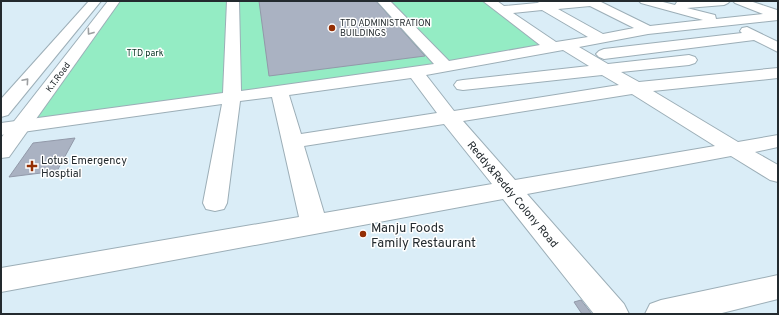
<svg xmlns="http://www.w3.org/2000/svg" width="779" height="315" font-family="Overpass,sans-serif">
  <style>
    .green { fill: #94ecc4 }
    .building { fill: #aab2c2; stroke: #9299a9 }
    .lines { fill: none; stroke-linecap: round; stroke-linejoin: round }
    .minor-casing { stroke: #9caeb7; stroke-width: 2 }
    .major-casing { stroke: #9caeb7; stroke-width: 2 }
    .minor { fill: #fff; fill-rule: evenodd }
    .major { fill: #fff; fill-rule: evenodd }
    .oneway { stroke: #9c9fa1 }
    .poi-dot { fill: #942e04; stroke: #fff; stroke-width: 1.5 }
    .labels { text-anchor: middle; stroke-width: 3; stroke-linejoin: round; paint-order: stroke }
    .far-poi-label { font-size: 9px; fill: #232a2e; stroke: #fff; text-anchor: start }
    .far-park-label { font-size: 9px; fill: #073222; stroke: #fff }
    .far-street-label { font-size: 9px; fill: #232a2e; stroke: #fff }
    .poi-label { font-size: 11px; fill: #232a2e; stroke: #fff; text-anchor: start }
    .street-label { font-size: 11px; fill: #232a2e; stroke: #fff }
    .near-poi-label { font-size: 13px; fill: #232a2e; stroke: #fff; text-anchor: start }
  </style>
  <rect width="100%" height="100%" fill="#daedf7"/>
  <polygon class="green" points="129,1 489,1 554,48 34,120 118,2"/>
  <g class="building">
    <polygon points="259,1 376,1 425,56 269,76"/>
    <polygon points="75,138 57,171 9,177 33,143"/>
    <polygon points="581,300 592,314 582,314 574,302"/>
  </g>
  <g class="lines">
    <g class="minor-casing">
      <g id="minor">
        <path d="M227,1H239L241,91L434,64L377,1H390L449,61L540,45L483,1H497L504,6L537,3L542,1H599L650,26L703,20L641,3L639,1H659L675,5L677,2L685,1H730L728,3L724,5L687,8L715,15L716,19L763,14L735,3L733,1H750L777,10L778,20L648,34L579,47L608,64L689,55L695,57L697,60L695,63L689,65L621,72L639,82L778,68V78L653,91L738,142L778,135V147L755,152L778,165V182L770,180L731,156L527,194L624,304L629,314H594L503,199L1,292V268L299,217L272,97L240,101L227,203L224,209L215,211L206,209L203,203L222,104L1,135V123L223,93ZM590,6L634,28L603,34L558,9ZM542,10L588,37L556,42L513,13ZM563,50L589,66L463,80L457,81L454,85L457,89L463,90L602,75L619,85L454,111L426,75ZM411,78L437,113L301,134L289,95ZM632,94L715,146L515,180L463,121ZM444,124L492,184L324,213L304,146Z"/>
        <polygon points="747,27 778,42 778,52 754,40 604,59 599,57 596,54 599,51 604,49 742,33 740,31 742,28"/>
        <polygon points="778,275 778,299 718,314 645,314 650,304 661,300"/>
      </g>
    </g>
    <g class="major-casing">
      <g id="major">
        <polygon points="89,1 101,1 8,115 1,117 1,99"/>
        <polygon points="108,1 120,1 9,157 1,158 1,138"/>
      </g>
    </g>
    <use href="#minor" class="minor"/>
    <use href="#major" class="major"/>
  </g>
  <defs><path id="oneway-chevron" d="M-2-3.5L2.5 0L-2 3.5" fill="none" stroke-width="1.6" stroke-linecap="round" stroke-linejoin="round"/></defs>
  <g class="oneway">
    <use href="#oneway-chevron" transform="translate(90 32) rotate(126)"/>
    <use href="#oneway-chevron" transform="translate(26 81) rotate(-49)"/>
  </g>
  <g class="poi-dot">
    <circle cx="332" cy="28" r="4"/>
    <path d="M30 160h4v4h4v4h-4v4h-4v-4h-4v-4h4z"/>
    <circle cx="363" cy="234" r="4"/>
  </g>
  <g class="labels">
    <g class="far-poi-label">
      <text x="340" y="26">TTD ADMINISTRATION<tspan x="340" dy="10">BUILDINGS</tspan></text>
    </g>
    <g class="far-park-label">
      <text x="145" y="56">TTD park</text>
    </g>
    <g class="far-street-label">
      <text transform="translate(58 77) rotate(-54)" y="3">K.T.Road</text>
    </g>
    <g class="poi-label">
      <text x="41" y="164">Lotus Emergency<tspan x="41" dy="13">Hosptial</tspan></text>
    </g>
    <g class="street-label">
      <text transform="translate(513 194) rotate(50)" y="4">Reddy&amp;Reddy Colony Road</text>
    </g>
    <g class="near-poi-label">
      <text x="371" y="232">Manju Foods<tspan x="371" dy="15">Family Restaurant</tspan></text>
    </g>
  </g>
  <rect width="779" height="315" fill="none" stroke="#232a2e" stroke-width="4"/>
</svg>
